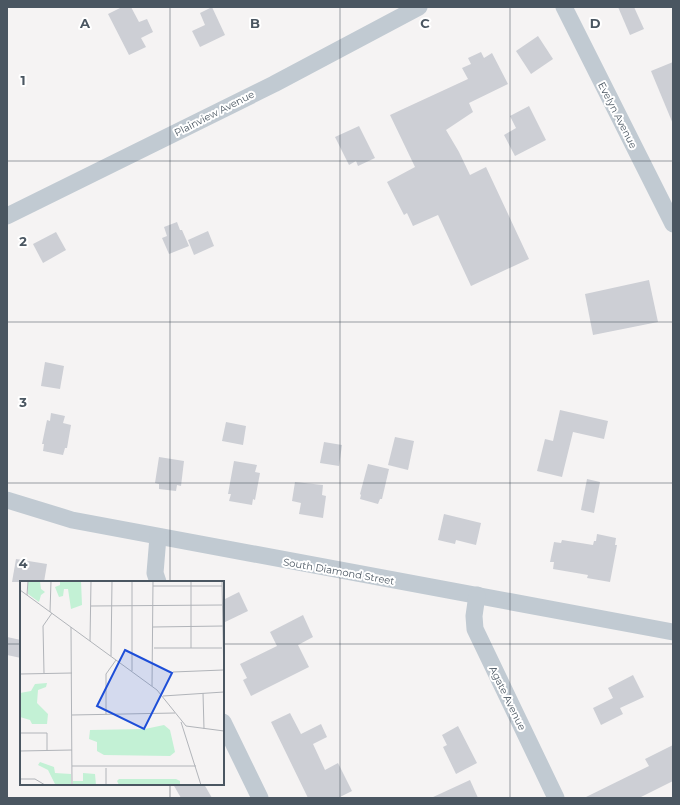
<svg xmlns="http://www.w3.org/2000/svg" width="680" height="805" font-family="Montserrat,sans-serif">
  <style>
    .building { fill: #cdcfd5 }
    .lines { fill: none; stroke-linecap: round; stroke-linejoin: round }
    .minor { stroke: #c1cad2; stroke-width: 17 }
    .grid { fill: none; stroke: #4a5661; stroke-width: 1; stroke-opacity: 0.55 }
    .labels { text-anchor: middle; stroke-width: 4; stroke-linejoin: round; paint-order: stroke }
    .street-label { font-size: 10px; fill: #4a5661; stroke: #fff }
    .inset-road { fill: none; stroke: #b1b4b9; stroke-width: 1 }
    .view { fill: #1d4ed8; fill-opacity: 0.15; stroke: #1d4ed8; stroke-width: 2 }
    .inset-edge { fill: none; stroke: #4a5661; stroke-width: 2 }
    .grid-label { font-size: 13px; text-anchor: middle; font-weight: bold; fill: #4a5661; stroke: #fff; stroke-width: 4; stroke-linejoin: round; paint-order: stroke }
  </style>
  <rect width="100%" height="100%" fill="#f5f3f3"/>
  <g class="building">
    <polygon points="122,7 131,7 139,22 147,19 153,32 141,38 146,47 129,55 108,14"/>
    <polygon points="212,7 225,35 200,47 192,31 205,25 200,13"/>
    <polygon points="618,7 634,7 644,29 630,35"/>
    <polygon points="538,36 553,59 531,74 516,51"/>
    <polygon points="481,52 484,58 492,53 508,84 469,103 473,112 446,130 459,152 470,175 486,167 529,259 471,286 438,215 413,226 407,213 404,215 387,182 415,167 390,115 468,79 462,68 471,64 468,58"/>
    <polygon points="673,62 673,124 651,71"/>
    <polygon points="529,106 546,140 515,156 504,135 516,128 510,116"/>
    <polygon points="359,126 375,158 358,166 356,161 349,165 335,137"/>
    <polygon points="177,222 180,230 182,230 189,246 169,254 162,238 167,236 164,227"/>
    <polygon points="208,231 214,246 194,255 188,240"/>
    <polygon points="56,232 66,250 43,263 33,244"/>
    <polygon points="649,280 658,322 593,335 585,294"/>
    <polygon points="45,362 64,366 60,389 41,386"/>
    <polygon points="560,410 608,421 604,439 573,432 562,477 537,471 545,439 553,441"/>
    <polygon points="51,413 65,416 63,423 71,425 67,448 65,448 63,455 43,451 44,444 42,444 47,420 50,421"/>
    <polygon points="226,422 246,426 243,445 222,441"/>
    <polygon points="395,437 414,441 408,470 388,465"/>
    <polygon points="324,442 342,445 339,466 320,463"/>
    <polygon points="159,457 184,461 181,486 177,485 176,491 159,489 159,484 155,483"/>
    <polygon points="234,461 257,465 255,472 260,473 255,500 253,499 252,505 229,501 231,494 228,494"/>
    <polygon points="368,464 389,469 382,499 380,499 378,504 360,499 361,495 360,494"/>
    <polygon points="587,479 600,482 594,513 581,510"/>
    <polygon points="295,482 323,485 322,495 326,496 323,518 299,514 301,503 292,501"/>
    <polygon points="444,514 481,523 476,545 456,540 455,544 438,540"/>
    <polygon points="597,534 616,538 615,545 617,545 610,582 587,578 588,575 553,569 554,562 550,562 554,542 561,543 562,540 593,545 594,541 596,541"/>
    <polygon points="16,559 47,564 44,582 12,582"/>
    <polygon points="239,592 248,611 223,623 223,600"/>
    <polygon points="303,615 313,637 298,645 309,667 251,696 243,680 247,678 240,664 277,646 270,632"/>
    <polygon points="7,637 21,640 21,658 7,655"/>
    <polygon points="633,675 644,697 620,708 623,714 601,725 593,708 613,698 608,688"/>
    <polygon points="290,713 301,734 321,724 327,737 313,744 325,770 338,763 352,791 338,798 308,798 271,722"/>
    <polygon points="458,726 477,763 456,774 443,747 447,745 442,735"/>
    <polygon points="673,745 673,781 639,798 584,798 649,766 645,759"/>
    <polygon points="470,780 478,798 431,798"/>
    <polygon points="173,784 204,784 212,798 181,798"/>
  </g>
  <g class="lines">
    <g class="minor">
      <polyline points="564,7 673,224"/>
      <polyline points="7,216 274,84 419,7"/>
      <polyline points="7,500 72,520 673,632"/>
      <polyline points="158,537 155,573 158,582"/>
      <polyline points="477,595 474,616 475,629 556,798"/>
      <polyline points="223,722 260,798"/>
    </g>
  </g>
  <path class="grid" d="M170,7V582M340,7V798M510,7V798M7,161H673M7,322H673M7,483H673M7,644H21M223,644H673M170,784V798"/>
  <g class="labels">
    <g class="street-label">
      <text transform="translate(214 113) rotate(-27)" y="4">Plainview Avenue</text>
      <text transform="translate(618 115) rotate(63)" y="4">Evelyn Avenue</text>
      <text transform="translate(339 571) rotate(10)" y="4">South Diamond Street</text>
      <text transform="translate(508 698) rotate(64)" y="4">Agate Avenue</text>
    </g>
  </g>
  <g transform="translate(20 581)">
    <rect width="204" height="204" fill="#f5f3f3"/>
    <path d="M8,0H20L21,8L25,11L21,14L19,21L8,13ZM40,0H61L62,24L51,28L48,8H44L43,15L39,16L35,6L40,4ZM27,102L26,106L18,109L17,122L28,133L27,143H12L10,139L0,136V112L11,110L15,103ZM144,144L150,149L155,171L150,175L84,174L77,170V161L69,158L70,149L125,148ZM20,181L34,186L35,192L51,193V204L35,203L28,189L18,184ZM63,192L75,193L76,204H53V200H63ZM99,198H156L160,200V204H99L97,200Z" fill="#c3f1d5"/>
    <path class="inset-road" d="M171,0V67M202,0L204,100M133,5H202M0,9L137,109L166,145L204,150M7,14L8,0M71,25L202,24M30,31L31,0M51,46L52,204M133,46L203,45M70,60L71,0M134,67H202M91,75L92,0M112,90V0M153,91L203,89M24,92L23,45L32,32M0,93L52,92M132,105L133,0M183,112L184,148M143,115L204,111M86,133V93L96,79M52,134L155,132M161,141L181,204M0,152H27V170M0,170L52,169M52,185H176M86,187V204M0,198H15L25,204"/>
    <path class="view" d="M105,69L152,92L124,148L77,125Z"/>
    <rect width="204" height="204" class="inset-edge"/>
  </g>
  <g class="grid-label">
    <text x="85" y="28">A</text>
    <text x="255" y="28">B</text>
    <text x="425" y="28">C</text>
    <text x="595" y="28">D</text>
    <text x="23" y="85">1</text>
    <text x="23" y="246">2</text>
    <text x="23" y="407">3</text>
    <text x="23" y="568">4</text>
  </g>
  <rect width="680" height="805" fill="none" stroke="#4a5661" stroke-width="16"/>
</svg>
